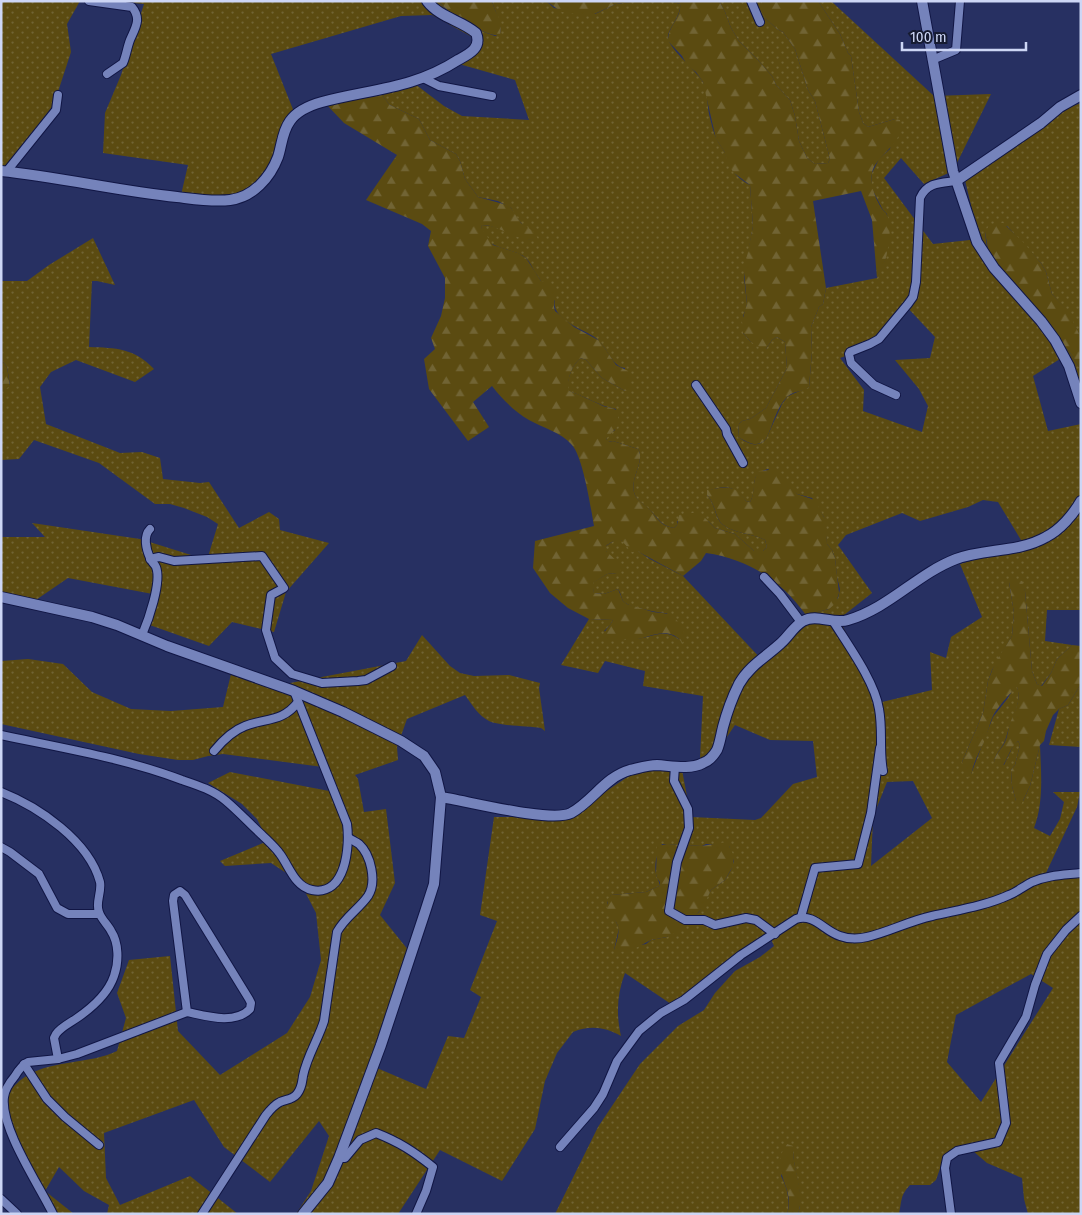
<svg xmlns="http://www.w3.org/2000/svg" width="1082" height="1215" font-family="'Fira Sans Condensed',sans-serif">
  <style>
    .green { fill: url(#green-dots); fill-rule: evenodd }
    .forest { fill: url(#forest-firs) }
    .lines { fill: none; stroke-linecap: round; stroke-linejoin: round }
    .minor-casing { stroke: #111645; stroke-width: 10 }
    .tertiary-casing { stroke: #111645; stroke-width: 12 }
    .minor { stroke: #7583bb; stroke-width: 8 }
    .tertiary { stroke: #7583bb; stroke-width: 10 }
  </style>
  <defs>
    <pattern id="green-dots" width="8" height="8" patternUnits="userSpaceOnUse" patternTransform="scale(1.25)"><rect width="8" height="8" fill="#5b4b11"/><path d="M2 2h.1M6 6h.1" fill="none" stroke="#716434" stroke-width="1.8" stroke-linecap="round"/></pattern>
    <pattern id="forest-firs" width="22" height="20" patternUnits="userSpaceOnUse" patternTransform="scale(1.25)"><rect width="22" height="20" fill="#5b4b11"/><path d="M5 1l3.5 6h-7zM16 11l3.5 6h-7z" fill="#716434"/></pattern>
  </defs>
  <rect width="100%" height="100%" fill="#273062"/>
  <g class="green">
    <polygon points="1,1 80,1 67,24 71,52 54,104 7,167 1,166"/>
    <path d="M111,1H439C448,17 478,30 495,36L500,34C502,21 495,13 492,1H546L554,8L595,14L616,4L638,1H670L680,4C682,15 666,31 668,39C672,52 697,70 704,84C708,93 707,104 709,114C711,122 713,132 717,140C719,144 723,148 725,153C732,169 732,175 750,185L753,226L744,277L747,304L746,309L743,316V333L750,341L766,349L772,340L777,337L785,342L787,368L766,408L750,419L742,421L739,424L738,437C747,443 758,449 766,439L782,404L788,396L809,387L812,352L811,327L819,307L823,304L826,288L877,278L885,260L889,232L887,214L883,210L871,187L872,173L879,159L890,149L895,119L868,127L863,123L859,112L851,56L848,53L840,34L818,1H831L934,96L991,94L953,171L924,184L901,158L884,178L933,244L979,239L965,180L1068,108L1081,103V338L1067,311L1052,294L1046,272L1041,263L1007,226L985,232C986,238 986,247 989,253C992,258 996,260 997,267L1057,340L1069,351L1081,370V385L1063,357L1033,376L1048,431L1081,424V610H1047L1045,641L1072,645L1057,659L1051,673L1041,686L1037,684L1032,671L1025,591L1023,587L1009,582L1014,613L1012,636L992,670L988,681L983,713L962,762L971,774L993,717L1008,698L1013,689L1017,686C1022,702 1014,713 1009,728C1007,733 1006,739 1004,743C1000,750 996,754 994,761L1004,765L1014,744L1018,741L1020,745L1015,765L1011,770L1012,786L1016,801H1023L1030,786L1040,745C1041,773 1044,802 1034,828L1050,836L1060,819L1064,802L1053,792H1080L1077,807L1046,873L1055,875L1081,874V1214H1028L1024,1199L1022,1178L987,1163L973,1151H952L943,1160L936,1180L930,1185H910C900,1196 902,1200 899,1214H798C805,1194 792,1168 793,1147L781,1176C787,1187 791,1202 787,1214H555L598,1127L640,1064L678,1026L704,1010L715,993L735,971L760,957L774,946L769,935L671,1004L625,973C617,994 616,1014 621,1036C605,1027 590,1025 573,1032L557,1053L545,1081L535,1129L502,1181L440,1150L398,1214H296L311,1191L329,1136L319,1121L270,1182L224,1147L194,1100L104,1133L106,1178L120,1205L190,1176L238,1214H107L109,1205L84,1191L59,1167L45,1191L74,1214H49L8,1124L7,1092C14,1087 20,1079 28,1075C54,1060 90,1064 117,1051L126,1018L117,993L129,960L170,956L178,1031L220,1075L287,1033L310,997L321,960L316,913L300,882L271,863L225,866L220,861L268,841L257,819L242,804L208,783L230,772L329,791L323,767L223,754L208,756L193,760H178L139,754L1,724V661L28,659L63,664L92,692L131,709L171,711L223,707L232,670L285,684L406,661L422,635L450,666L460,673L474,676L509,675L540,683L539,688L545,731L541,728C529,726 499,726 489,721C479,716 472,705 465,695L407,719L397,747L398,760L355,775L358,779L364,812L386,809L395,883L380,915L409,951L377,1068L426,1089L448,1036L464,1038L481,997L470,990L497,921L480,915L494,817H515L566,813L596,798L629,776L657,766L681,765L691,817L755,820L761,818L793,784L817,777L813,741L770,740L735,725L710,762L700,758L703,696L643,686L645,671L605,661L598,673L561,665L589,619L613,620L610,625L604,631C613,634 622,639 631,639C649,640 663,626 680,640L667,613C659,613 627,607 623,601C621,597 621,593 618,589L604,594L594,593L592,583L607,574L617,573L606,551V546L615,540H621L650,559L683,576L764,662L806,615L829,609L838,598L840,589L837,577L835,558L832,550L827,544L824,517L812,498L797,494L768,469C747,474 759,487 750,502L746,501C733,485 727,485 707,491V495C715,503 715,518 722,524C734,534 752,533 765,540L767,547L763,551H754L735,534L715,528L708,521H677V525L674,528C662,526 659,520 652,512C647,506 638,502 635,495C628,480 646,461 638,449L613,441L608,442L606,439L608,435L615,430L616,409C599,406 585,396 568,391C566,381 572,364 581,358L586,360L602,378L625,391V368C610,366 607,344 593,336C581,329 551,318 555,301C549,293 543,284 537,275C533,270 531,263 526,258C512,246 484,252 481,225C500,225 515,237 533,240L524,226L515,216L511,208L498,201L478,197L465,179L460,161L456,154L430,140L419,119L390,105L384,98L382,91L415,84L444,106L462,116L529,120L515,80L459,64L474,38L432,15L401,16L271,54L294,112L272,171L235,199L181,195L188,165L103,153L105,113L121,75L144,4ZM905,305L935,337L930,358L895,360L919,389L928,406L922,432L863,411L864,390L840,358L870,347ZM983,500L998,502L1024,545L960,564L982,617L951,637L946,658L930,652L932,690L882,702L839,619L872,593L838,545L846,535L902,513L920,521L968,507ZM913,781L932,818L871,866L873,817L887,782ZM662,844L702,846L706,844L729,846L734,861L731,870L725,880L711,890L699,912L667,937L651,940L646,944L614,950L619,928L607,903L611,895L646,892L659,886C660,881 657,879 656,874C654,862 657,854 662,844ZM1031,974L1053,988L981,1102L947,1062L956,1015Z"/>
    <polygon points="719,1 762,1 762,8 765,18 777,29 783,32 795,49 808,90 815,101 830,159 828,163 815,164 807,158 799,141 795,116 790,100 776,85 772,76 757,59 739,41 731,28 725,12"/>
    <path d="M93,238L115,285L97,281H92L89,347C116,348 134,348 154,369L135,382L76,360L51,372L40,387L46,424L115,451L120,453L142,452L160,458L163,479L200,483L209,482L239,528L269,512L279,519L280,530L329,543L286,592L274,632L232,622L209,646L144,623L158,595L68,578L30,604L1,602V537H45L32,523L140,539L207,560L218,524L207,517L184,508L170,504H155L99,463L34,440L19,459L1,460V392L10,385L7,367L1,359V281H27L49,265Z"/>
    <polygon points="1081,684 1081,747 1049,745 1059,709 1068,705"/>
  </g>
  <g class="forest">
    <path d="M439,1H492C496,17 503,16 500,35C487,38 445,12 439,1Z"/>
    <polygon points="546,1 638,1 616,4 590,16 562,12"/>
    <path d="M670,1H719L725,12L731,28L739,41L757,59L772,76L776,85L790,100L795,116L799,141L807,158L815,164L828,163L830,159L815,101L808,90L795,49L783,32L777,29L765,18L762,13V1H818L840,34L848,53L851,56L859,112L863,123L868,127L895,119L900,120C906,144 875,155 872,173C870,185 875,198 882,209C883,211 886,212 887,215C893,226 888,253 884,264C883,269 879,273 877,278L872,220L861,191L813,201L826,288L823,304L819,307L811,327L812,352L809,387C803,392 793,391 788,396C776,407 773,426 766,439C758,449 747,442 738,437L739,424L742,421L750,419L766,408L787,368L785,342L777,337L772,340L766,349H761L750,341L743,333L742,321L747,304L744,271L753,226L750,185L734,173L729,166L724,151L716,139L703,82L696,72L687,65L682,56L668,41C667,27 682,17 680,4Z"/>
    <path d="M382,91L384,98L390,105L419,119L430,140L456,154L460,161L465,179L478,197L507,205L511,208L521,223L533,231L538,239C521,245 500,224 481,225L482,229L493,245L518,253L526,258L541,281L545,282L553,289L555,293L554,307L555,311L574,327L600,341L616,365L628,371L631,387L629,391H625L602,378L586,360L581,358C572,364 566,381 569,391C581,395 592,401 603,406C609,408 614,407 618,412V426L606,439L609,442L613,441L638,449C646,461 628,480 635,495C638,502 648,506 652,512C659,521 662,526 674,528L677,525L679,515L699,512L715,528L735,534L754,551H763L767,547L765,540C752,533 734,534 722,524C715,517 715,503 707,495V490C725,487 735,483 746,501L750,502C756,492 751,480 759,471L778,469L797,494L815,500L826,521L827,544L832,550L835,558L839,593L836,603L829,609L806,615C781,580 748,559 706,553L701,561L683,576L637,551L632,552L621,540C615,540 611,542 606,546V551L620,564L621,570L617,573L607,574L593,583L594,593L604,594L618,589L623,601L627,604L653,612L671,614L683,627L685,639L682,643C673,629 657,633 643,638C637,640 611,641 604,640C602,631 609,628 613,620L589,619L568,608L550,593L533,568L535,541L594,526C591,509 583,457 572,445C561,432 543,428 529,420C514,411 503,400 492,386L473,402L489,427L468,441L429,389L424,359L435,349L431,338L441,316L445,298V278L428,246L431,231L422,224L366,200L397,155L344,123L324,102Z"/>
    <polygon points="1003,223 1023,242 1041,263 1046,272 1052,294 1068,311 1081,338 1081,370 1069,351 1057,340 997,267 996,261 989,254 988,249 985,232 990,224"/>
    <polygon points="1,359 7,367 10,386 1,392"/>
    <path d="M1014,579L1022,581L1025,591L1032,671L1037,684L1042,686L1051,673L1057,659L1072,645L1081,646V684L1068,705L1059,709L1053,715L1046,731L1044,741L1040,745L1030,786L1021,805L1016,801L1012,786L1011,770L1015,765L1020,745L1018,741C1010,747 1008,760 1001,768L994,761C996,754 1000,750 1004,744C1008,737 1008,728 1011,721C1016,708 1021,700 1017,687C1013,689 997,709 994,714C990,721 989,729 986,737C981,750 972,763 971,778L966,776L962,762L983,713L988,681L995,663L1012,636L1014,613L1009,582Z"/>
    <path d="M727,842L734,856L733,866L725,880L711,890L703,907L695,916L686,922L680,930L667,937L651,940L632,950L619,952L614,950C616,943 620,933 618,926C614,915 605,915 608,899L611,895L646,892L659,886L660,882L657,878L656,874L657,846L667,844L702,846Z"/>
    <path d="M787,1144L793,1146C792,1169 806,1192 798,1214H787C797,1188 767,1170 787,1144Z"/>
  </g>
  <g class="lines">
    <g class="minor-casing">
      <g id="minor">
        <path d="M89,1L132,7C142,19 135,28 130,40C127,48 126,56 123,63L107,74"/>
        <polyline points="751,1 760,22"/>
        <polyline points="932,60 956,50 960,1"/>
        <polyline points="423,78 439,86 492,96"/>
        <polyline points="7,171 56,110 58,95"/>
        <polyline points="696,385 726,429 727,434 743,463"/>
        <path d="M896,395L874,385L851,363L849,354L850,352L870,344L879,339L908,304L913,297L916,282L920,198C927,182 941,183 956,181"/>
        <polyline points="150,559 159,557 174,561 262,556 284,588 271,595 266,630 275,658 292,674 322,683 358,681 366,680 392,666"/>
        <polyline points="764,577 780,594 801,622"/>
        <path d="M833,621C848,645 875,682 879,709C883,730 879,751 883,771"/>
        <path d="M142,635C148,621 162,582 156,567C155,564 151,562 150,558C146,549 143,536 150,529"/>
        <path d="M1,735C62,748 124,758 182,780C197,785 213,790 226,801C239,812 250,824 262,835C268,841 275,847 280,854C289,866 295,887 312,890C346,897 350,846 347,824L294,691"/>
        <path d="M214,751C223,740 232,731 245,726C266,718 283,722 298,702"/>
        <polyline points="675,766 674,781 688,809 689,828 677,862 669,911 685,920 704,920 715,925 746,918 756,920 775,934"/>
        <path d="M1,792C39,807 89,841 100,882C102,892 95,903 99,912C101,919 108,925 111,931C119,943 119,962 114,976C108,994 93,1007 77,1018C70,1023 61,1027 56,1034L54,1038L58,1059"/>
        <polyline points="1,847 10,852 39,874 57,908 68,914 99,914"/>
        <path d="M180,891L185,895L249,999L251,1003L250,1009C235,1025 206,1016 187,1012L173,901L174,895Z"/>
        <polyline points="801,917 815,868 858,864 871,813 880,748"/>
        <polyline points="24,1064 47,1099 65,1117 99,1145"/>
        <path d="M560,1147L594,1108L603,1094L617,1061L639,1031L661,1013L684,1000L741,955L796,919C814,913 824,931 840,936C848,939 859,939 867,937C889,932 909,921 932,916C958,910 985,906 1009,895C1017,892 1024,886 1032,882C1048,875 1064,875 1081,873"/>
        <path d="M339,1158H345L360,1140L376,1133C399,1142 413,1151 433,1167L426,1191L416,1214"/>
        <polyline points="1,1199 17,1214"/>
        <path d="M53,1214C39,1185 0,1128 4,1097C5,1089 10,1082 15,1076C18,1071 22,1065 28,1062L58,1059L77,1054L187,1012"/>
        <path d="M202,1214L266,1115C270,1110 274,1105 280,1102C287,1099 292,1100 297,1094C302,1088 302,1082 303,1076C307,1056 318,1040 324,1021L337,932C345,917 359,909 368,896C377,882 371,855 359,844C356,842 352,840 349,838"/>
        <polyline points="951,1214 945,1168 947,1158 957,1151 998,1142 1006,1123 999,1063 1026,1017 1035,985 1047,954 1066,930 1081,916"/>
      </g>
    </g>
    <g class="tertiary-casing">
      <g id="tertiary">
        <polyline points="922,1 953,171 977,242 994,268 1041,321 1055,340 1069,366 1081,403"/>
        <path d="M1,171C60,177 118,191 177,197C194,199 212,202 230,200C253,197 270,178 278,157C282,145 282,132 290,121C297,111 311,105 322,102C371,89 413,89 458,60C469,54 482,48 476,33C461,20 440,18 427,1"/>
        <polyline points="956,181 1041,123 1060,107 1081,95"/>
        <path d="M1,597L92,617L117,625L167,646L294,691L343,712L401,741L424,756L435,772L441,797C467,801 551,823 571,813C593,801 605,777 630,770C639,768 648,765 657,765C672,766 690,770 703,763C709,761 714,755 717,750C720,743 721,735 723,727C727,712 732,698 739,684C749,666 767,656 781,643C788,637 794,626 803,621C817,613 833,625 848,620C889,608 917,574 956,559C985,548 1018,553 1046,537C1060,530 1073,515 1081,501"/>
        <polyline points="303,1214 328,1183 339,1158 381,1045 425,912 434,884 441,797"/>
      </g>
    </g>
    <use href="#minor" class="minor"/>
    <use href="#tertiary" class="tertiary"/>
  </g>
  <rect width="1082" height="1215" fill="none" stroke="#cdd6f5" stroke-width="5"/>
  <path d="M902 42v8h124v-8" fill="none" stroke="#cdd6f5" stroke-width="2.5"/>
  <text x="910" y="42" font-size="15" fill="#cdd6f5" stroke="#161b31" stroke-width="4" paint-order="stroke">100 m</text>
</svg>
